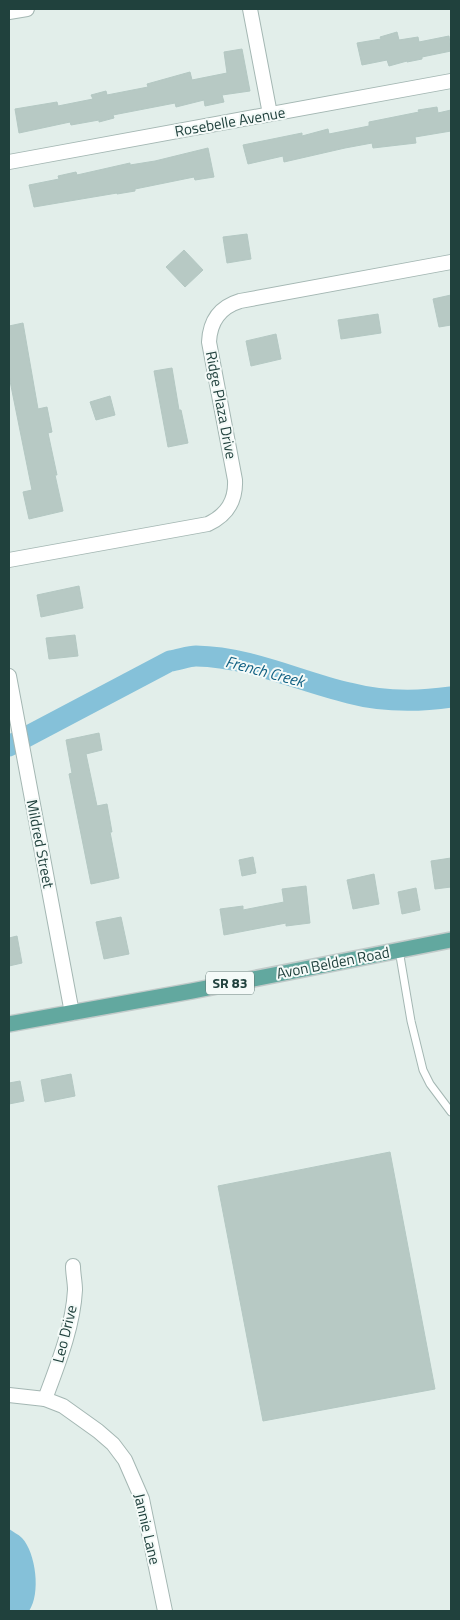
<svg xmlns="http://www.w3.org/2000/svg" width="460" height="1620" font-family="'Titillium Web',sans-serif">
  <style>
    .water { fill: #85c1d9 }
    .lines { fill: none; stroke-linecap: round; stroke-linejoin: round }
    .river { stroke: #85c1d9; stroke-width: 21 }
    .building { fill: #b7c9c4; stroke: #b4c8c3 }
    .service-casing { stroke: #a4b7b3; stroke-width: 9 }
    .minor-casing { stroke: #a4b7b3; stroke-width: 16 }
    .primary-casing { stroke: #c1cac9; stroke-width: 18 }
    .service { stroke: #fff; stroke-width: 7 }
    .minor { stroke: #fff; stroke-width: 14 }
    .primary { stroke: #62a89f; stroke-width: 15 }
    .labels { text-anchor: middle; stroke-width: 4; stroke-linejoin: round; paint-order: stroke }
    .shield { fill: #f4faf8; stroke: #607875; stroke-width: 1 }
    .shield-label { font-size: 14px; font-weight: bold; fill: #20413d }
    .street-label { font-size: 15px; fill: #20413d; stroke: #f4faf8 }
    .water-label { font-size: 16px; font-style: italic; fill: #136284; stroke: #f4faf8 }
  </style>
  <rect width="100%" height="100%" fill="#e2eeea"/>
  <path class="water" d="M9,1529C13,1532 18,1534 22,1538C36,1553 41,1594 29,1611H9Z"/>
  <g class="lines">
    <path class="river" d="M9,746L170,661C179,660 188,656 196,656C250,657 298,681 349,693C383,702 416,702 451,697"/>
  </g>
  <g class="building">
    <polygon points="397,32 399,40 418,37 419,42 449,36 451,51 422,57 422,59 407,62 407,61 389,66 387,60 362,65 357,43 381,39 380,37"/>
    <polygon points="242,49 250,91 222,95 224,102 205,106 204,100 176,107 175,103 113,115 114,118 99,122 99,120 71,125 70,122 19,133 15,109 57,102 58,106 93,99 91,95 106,91 107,95 148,87 147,84 190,72 192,80 227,73 224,52"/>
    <polygon points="437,107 438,113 451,110 451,131 415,137 416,143 373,148 372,143 345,148 284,162 283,156 248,164 243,145 302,133 302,136 328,129 329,134 369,126 369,122 419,112 418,110"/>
    <polygon points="208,148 214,177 195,180 194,177 135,189 135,191 117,194 117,193 34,207 29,185 59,179 58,176 76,172 77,175 130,163 130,165 155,161"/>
    <polygon points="247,234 251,259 227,263 223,237"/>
    <polygon points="184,250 203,270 185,287 166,267"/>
    <polygon points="451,295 451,325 439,327 433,299"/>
    <polygon points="378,314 381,333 341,339 338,320"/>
    <polygon points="23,323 38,409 47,407 52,432 48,433 57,475 55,475 63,511 29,519 23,492 32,490 9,376 9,326"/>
    <polygon points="276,334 281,359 251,366 246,341"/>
    <polygon points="172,368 179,410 181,410 188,443 168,447 154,371"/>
    <polygon points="110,396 115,415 96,420 90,402"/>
    <polygon points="79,586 83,608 41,617 37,595"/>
    <polygon points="75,635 78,656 49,659 46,638"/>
    <polygon points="99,733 102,750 86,754 97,806 107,804 112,832 110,832 119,878 91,884 69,774 72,773 66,740"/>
    <polygon points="253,857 256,873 242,876 239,860"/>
    <polygon points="451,858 451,887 435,889 431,861"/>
    <polygon points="374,874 379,904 353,909 347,880"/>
    <polygon points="306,886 310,923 286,926 286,923 224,935 220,909 243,906 243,910 284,902 282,889"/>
    <polygon points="416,888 420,910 402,914 398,892"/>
    <polygon points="121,917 129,954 104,959 96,922"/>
    <polygon points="17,936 22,963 9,966 9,938"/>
    <polygon points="71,1074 75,1096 45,1102 41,1080"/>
    <polygon points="20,1081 24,1101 9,1104 9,1083"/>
    <polygon points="390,1152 435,1389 263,1421 218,1186"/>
  </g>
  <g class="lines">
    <g class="service-casing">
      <polyline id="service" points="399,950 411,1021 423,1070 430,1084 451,1112"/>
    </g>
    <g class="minor-casing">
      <g id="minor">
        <polyline points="250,9 270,114"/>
        <polyline points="9,12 27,9"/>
        <polyline points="9,162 451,81"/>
        <path d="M9,560L208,524C227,515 236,501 235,480L209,342C210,321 220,307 240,301L451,262"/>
        <polyline points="9,676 72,1013"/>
        <polyline points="9,1395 45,1399 63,1406 98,1431 113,1444 125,1460 142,1499 165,1611"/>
        <path d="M45,1399C58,1364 73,1327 75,1290C75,1282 73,1274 73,1266"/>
      </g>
    </g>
    <g class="primary-casing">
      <polyline id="primary" points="9,1024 192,991 451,940"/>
    </g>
    <use href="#service" class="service"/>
    <use href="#minor" class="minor"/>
    <use href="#primary" class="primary"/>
  </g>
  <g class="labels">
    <rect class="shield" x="206" y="971.5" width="48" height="23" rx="4"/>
    <g class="shield-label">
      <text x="230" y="988">SR 83</text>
    </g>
    <g class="street-label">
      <text transform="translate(230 122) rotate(-10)" y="5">Rosebelle Avenue</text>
      <text transform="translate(221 405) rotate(79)" y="5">Ridge Plaza Drive</text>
      <text transform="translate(40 844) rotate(79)" y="5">Mildred Street</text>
      <text transform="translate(333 963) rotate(-11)" y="5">Avon Belden Road</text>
      <text transform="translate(65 1334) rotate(-76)" y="5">Leo Drive</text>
      <text transform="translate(147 1529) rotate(77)" y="5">Jannie Lane</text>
    </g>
    <g class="water-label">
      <text transform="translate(265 671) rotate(15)" y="6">French Creek</text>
    </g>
  </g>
  <rect width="460" height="1620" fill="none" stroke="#20413d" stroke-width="20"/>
</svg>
